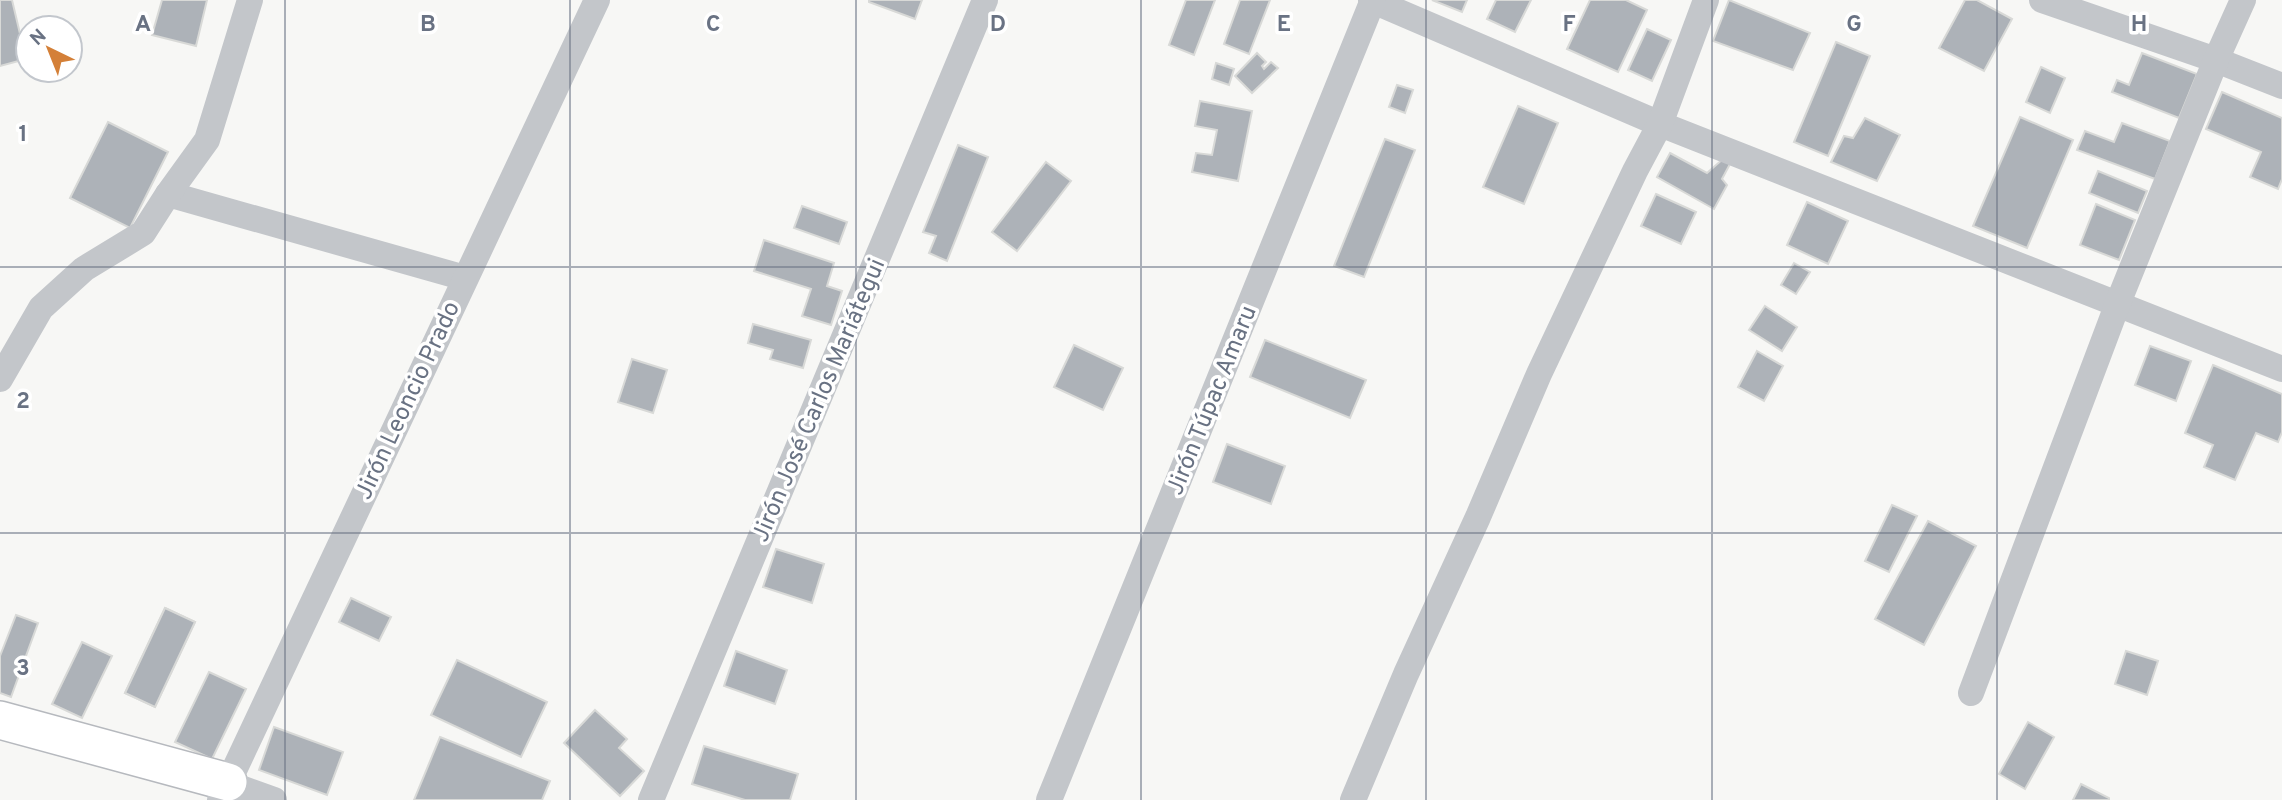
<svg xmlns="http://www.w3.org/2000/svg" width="2282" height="800" font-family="Overpass,sans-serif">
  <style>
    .building { fill: #adb2b8; stroke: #d8d9d7; stroke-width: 2 }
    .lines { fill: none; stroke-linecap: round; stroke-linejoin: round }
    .secondary-casing { stroke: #b6b9be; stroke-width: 40 }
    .street { stroke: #c3c6ca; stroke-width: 26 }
    .secondary { stroke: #fff; stroke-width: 37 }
    .grid { fill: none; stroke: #697283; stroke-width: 2; stroke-opacity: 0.55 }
    .labels { text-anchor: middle; stroke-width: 7; stroke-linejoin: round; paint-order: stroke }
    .street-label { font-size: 24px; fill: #697283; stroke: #fff }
    .grid-label { font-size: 23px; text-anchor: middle; font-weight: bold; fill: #697283; stroke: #fff; stroke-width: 7; stroke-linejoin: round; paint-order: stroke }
  </style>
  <rect width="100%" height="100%" fill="#f7f7f5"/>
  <g class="building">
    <polygon points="0,0 12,0 26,59 0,66"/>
    <polygon points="162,0 207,0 196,46 152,35"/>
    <polygon points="869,0 922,0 915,19 869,2"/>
    <polygon points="1186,0 1215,0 1194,55 1169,45"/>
    <polygon points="1240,0 1270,0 1249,54 1224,44"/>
    <polygon points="1432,0 1467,0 1462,12"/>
    <polygon points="1496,0 1531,0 1515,32 1487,19"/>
    <polygon points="1590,0 1626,0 1647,10 1618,72 1567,49"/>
    <polygon points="1729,0 1810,33 1793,70 1713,41"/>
    <polygon points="1965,0 1977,0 2012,19 1984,71 1939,48"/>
    <polygon points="1647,29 1671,40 1652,81 1628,70"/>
    <polygon points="1836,42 1870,56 1828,156 1794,142"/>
    <polygon points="1257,53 1266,62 1262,66 1264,69 1271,62 1278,68 1252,93 1235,76"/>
    <polygon points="2142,53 2197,74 2179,118 2112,92 2117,80 2129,85"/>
    <polygon points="1216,63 1234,69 1229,85 1212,79"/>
    <polygon points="2041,67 2065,78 2050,113 2026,102"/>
    <polygon points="1397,85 1413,90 1405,113 1389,107"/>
    <polygon points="2222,92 2282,118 2282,179 2278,189 2250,177 2261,152 2206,129"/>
    <polygon points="1200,101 1252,111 1238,181 1192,172 1196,153 1212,155 1217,130 1195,126"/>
    <polygon points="1518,106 1558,123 1524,204 1483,187"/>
    <polygon points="2020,117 2073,140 2027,248 1973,226"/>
    <polygon points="1865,118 1900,135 1877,181 1831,162 1844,136 1853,138"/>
    <polygon points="108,122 168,152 130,228 70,198"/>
    <polygon points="2122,123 2170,141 2155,179 2077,150 2085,131 2114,142"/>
    <polygon points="1385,139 1415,150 1364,277 1334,266"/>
    <polygon points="958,145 988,157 947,261 929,253 936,236 923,232"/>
    <polygon points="1670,153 1707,173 1724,158 1730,164 1722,179 1727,185 1714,209 1657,177"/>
    <polygon points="1046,162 1071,181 1017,251 992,232"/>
    <polygon points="2098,171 2147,191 2138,213 2089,193"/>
    <polygon points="1656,194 1696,212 1681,244 1641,226"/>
    <polygon points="1807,202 1848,221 1828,264 1787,245"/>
    <polygon points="2096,204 2135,220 2119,260 2080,245"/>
    <polygon points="802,206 847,222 839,244 794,228"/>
    <polygon points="764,240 834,263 827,286 842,291 831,325 802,316 811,289 754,271"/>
    <polygon points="1794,263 1810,272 1796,294 1781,285"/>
    <polygon points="1765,306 1797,327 1782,351 1749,330"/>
    <polygon points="753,324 811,340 803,368 770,359 773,350 748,343"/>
    <polygon points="1265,340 1366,380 1350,418 1250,377"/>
    <polygon points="1074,345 1123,368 1103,410 1054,387"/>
    <polygon points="2150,346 2191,361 2176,401 2135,385"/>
    <polygon points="1757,351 1783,366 1764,401 1738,387"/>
    <polygon points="632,359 667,370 653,413 618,402"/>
    <polygon points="2213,365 2282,394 2282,432 2278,442 2256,433 2235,480 2204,467 2213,445 2185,433"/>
    <polygon points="1227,444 1285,466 1271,504 1213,482"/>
    <polygon points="1892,505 1917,516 1889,572 1865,561"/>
    <polygon points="1928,521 1976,546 1924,645 1875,619"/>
    <polygon points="776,549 824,564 812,603 763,587"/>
    <polygon points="351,598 391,617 379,641 339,622"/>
    <polygon points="165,608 195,622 155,707 125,693"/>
    <polygon points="165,608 195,622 155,707 125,693"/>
    <polygon points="16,615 38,623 11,697 0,693 0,656"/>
    <polygon points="82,642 112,656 82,718 52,704"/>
    <polygon points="736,651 787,670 775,704 724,686"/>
    <polygon points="2126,651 2158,661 2147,695 2115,684"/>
    <polygon points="457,660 547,702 521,757 431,715"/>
    <polygon points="209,672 246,689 212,759 175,742"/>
    <polygon points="595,710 627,739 619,748 644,771 620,796 564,743"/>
    <polygon points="2028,722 2054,737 2025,789 1999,774"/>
    <polygon points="274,727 343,752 327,795 259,770"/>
    <polygon points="440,737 550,781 542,800 414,800"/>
    <polygon points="704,746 798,774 790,800 745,800 692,784"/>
    <polygon points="2081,784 2109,798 2109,800 2073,800"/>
  </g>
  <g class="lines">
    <g class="secondary-casing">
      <polyline id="secondary" points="0,720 228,782"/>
    </g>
    <g class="street">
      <polyline points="1371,0 1660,124 2282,369"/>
      <polyline points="2042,0 2216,60 2282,86"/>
      <polyline points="168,194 465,278"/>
      <polyline points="0,379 41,308 84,269 143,233 168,194 207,140 250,0"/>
      <polyline points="1971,693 2118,303 2216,60 2243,0"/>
      <polyline points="213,778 274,800"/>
      <polyline points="220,800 597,0"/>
      <polyline points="651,800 985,0"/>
      <polyline points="1049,800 1373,0"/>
      <polyline points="1353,800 1406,674 1478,517 1539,374 1635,171 1660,124 1706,0"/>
    </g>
    <use href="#secondary" class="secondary"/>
  </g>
  <path class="grid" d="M285,0V800M570,0V800M856,0V800M1141,0V800M1426,0V800M1712,0V800M1997,0V800M0,267H2282M0,533H2282"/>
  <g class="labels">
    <g class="street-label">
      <text transform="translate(407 400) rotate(-65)" y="8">Jirón Leoncio Prado</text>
      <text transform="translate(818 400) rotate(-67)" y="8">Jirón José Carlos Mariátegui</text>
      <text transform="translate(1211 400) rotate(-68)" y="8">Jirón Túpac Amaru</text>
    </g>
  </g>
  <g class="grid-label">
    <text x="143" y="31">A</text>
    <text x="428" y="31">B</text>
    <text x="713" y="31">C</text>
    <text x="998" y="31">D</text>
    <text x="1284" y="31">E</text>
    <text x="1569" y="31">F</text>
    <text x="1854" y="31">G</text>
    <text x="2139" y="31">H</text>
    <text x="23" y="141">1</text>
    <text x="23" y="408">2</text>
    <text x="23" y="675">3</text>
  </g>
  <g transform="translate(49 49) rotate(317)"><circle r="33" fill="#ffffff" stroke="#c3c7cd" stroke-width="2"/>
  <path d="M0-5L12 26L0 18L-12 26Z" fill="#d48038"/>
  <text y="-10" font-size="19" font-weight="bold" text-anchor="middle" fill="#697283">N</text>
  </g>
</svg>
